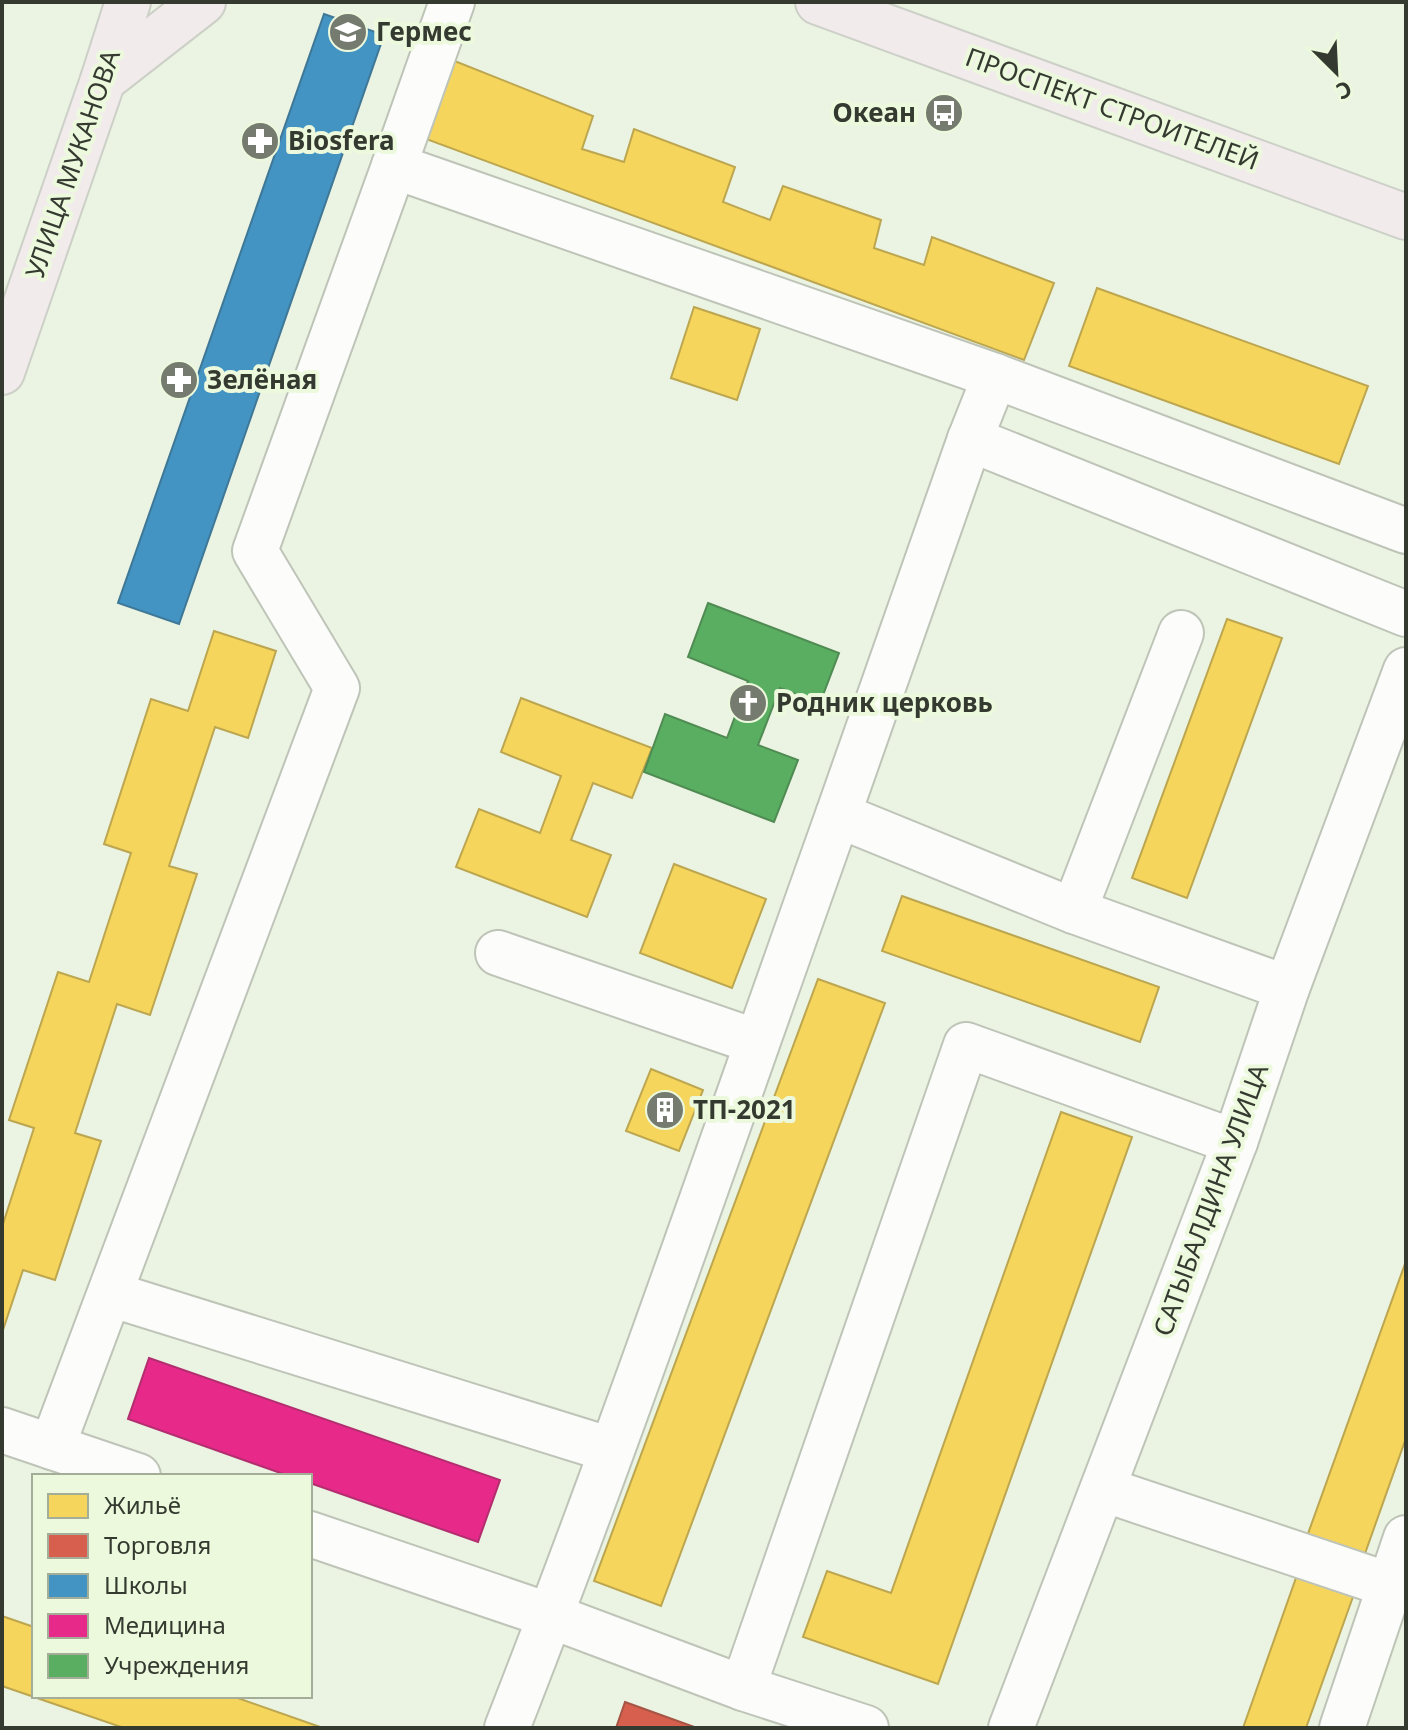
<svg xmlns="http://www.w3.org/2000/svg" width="1408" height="1730" font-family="'Noto Sans',sans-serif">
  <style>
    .homes { fill: #f6d55c; stroke: #bca64f; stroke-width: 2 }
    .shops { fill: #d6604d; stroke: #a65544; stroke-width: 2 }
    .schools { fill: #4393c3; stroke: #3f7897; stroke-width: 2 }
    .health { fill: #e7298a; stroke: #b22e6f; stroke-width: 2 }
    .public { fill: #5aae61; stroke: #4f8b52; stroke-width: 2 }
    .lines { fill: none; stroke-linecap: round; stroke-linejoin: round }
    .minor-casing { stroke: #bec5b8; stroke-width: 48 }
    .major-casing { stroke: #ccd0c7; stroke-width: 48 }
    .minor { stroke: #fcfdfb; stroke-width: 44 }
    .major { stroke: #f2ebec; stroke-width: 44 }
    .labels { text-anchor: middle; stroke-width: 8; stroke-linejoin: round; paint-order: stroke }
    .poi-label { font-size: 26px; font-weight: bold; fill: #353a30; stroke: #ecf9dd; text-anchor: start }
    .street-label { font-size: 26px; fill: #353a30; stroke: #ecf9dd }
  </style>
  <rect width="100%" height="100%" fill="#ebf3e3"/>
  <g class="homes">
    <polygon points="447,58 593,116 582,149 624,162 634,129 735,167 723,202 770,220 783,186 881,220 874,248 924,265 932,237 1054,283 1024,360 418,136"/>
    <polygon points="1097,288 1368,386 1339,464 1069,366"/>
    <polygon points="694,307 760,329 737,400 671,378"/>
    <polygon points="1227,619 1282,638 1187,898 1132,878"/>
    <polygon points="214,631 276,651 248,738 215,727 169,866 197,874 150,1015 117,1004 75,1133 101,1141 55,1280 23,1270 2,1333 2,1227 34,1128 9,1120 58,972 89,982 131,853 104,844 151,699 188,711"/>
    <polygon points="521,698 652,748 632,798 593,783 571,840 611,855 587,917 456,867 479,809 540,833 561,776 501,752"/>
    <polygon points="674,864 766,899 732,988 640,953"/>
    <polygon points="902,896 1159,987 1140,1042 882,951"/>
    <polygon points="818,979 885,1003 661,1606 594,1581"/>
    <polygon points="651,1069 703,1090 679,1151 626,1131"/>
    <polygon points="1061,1112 1132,1137 938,1684 803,1637 827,1571 891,1593"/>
    <polygon points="1406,1261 1406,1438 1362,1562 1305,1542"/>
    <polygon points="1297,1575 1354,1594 1306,1728 1243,1728"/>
    <polygon points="2,1616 34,1627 34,1696 232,1696 323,1728 124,1728 2,1686"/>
  </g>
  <polygon class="shops" points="625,1702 697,1728 616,1728"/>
  <polygon class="schools" points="324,14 384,35 179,624 118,603"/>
  <polygon class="health" points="149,1358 500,1480 478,1542 310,1483 310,1476 289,1476 128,1419"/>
  <polygon class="public" points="708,603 839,653 820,703 780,688 758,745 798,760 774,822 644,772 665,714 727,738 748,681 688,657"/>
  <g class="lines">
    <g class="minor-casing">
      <g id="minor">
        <polyline points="452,2 394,166 995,376 1406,531"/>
        <polyline points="995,376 970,439 838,815 1074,911 1287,988"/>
        <polyline points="970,439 1406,614"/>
        <polyline points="1074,911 1181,633"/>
        <polyline points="498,953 757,1042"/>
        <polyline points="110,1294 611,1450"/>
        <polyline points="2,1430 138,1476"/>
        <polyline points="52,1447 337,688 255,551 394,166"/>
        <polyline points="1103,1489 1389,1585"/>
        <polyline points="310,1534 551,1616 743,1688 866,1728"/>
        <polyline points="743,1688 966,1045 1235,1142"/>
        <path d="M507,1728C625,1427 729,1120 838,815"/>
        <polyline points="1011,1728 1235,1142 1287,988 1406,670"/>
        <polyline points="1342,1728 1406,1538"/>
      </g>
    </g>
    <g class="major-casing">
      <g id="major">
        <polyline points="818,2 1406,217"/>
        <polyline points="103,80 203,2"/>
        <polyline points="2,372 103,80 128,2"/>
      </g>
    </g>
    <use href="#minor" class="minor"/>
    <use href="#major" class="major"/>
  </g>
  <defs>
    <g id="school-disc" transform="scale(2)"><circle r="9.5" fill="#757b6f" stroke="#ecf9dd"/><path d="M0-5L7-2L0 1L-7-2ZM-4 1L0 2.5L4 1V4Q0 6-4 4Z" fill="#fff"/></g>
    <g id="bus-disc" transform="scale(2)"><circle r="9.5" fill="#757b6f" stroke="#ecf9dd"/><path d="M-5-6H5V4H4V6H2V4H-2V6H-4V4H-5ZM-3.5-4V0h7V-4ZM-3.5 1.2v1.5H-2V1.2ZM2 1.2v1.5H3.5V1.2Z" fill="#fff"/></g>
    <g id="pharmacy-disc" transform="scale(2)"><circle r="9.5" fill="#757b6f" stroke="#ecf9dd"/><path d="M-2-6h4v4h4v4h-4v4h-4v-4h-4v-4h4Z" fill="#fff"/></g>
    <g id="church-disc" transform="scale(2)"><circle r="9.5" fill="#757b6f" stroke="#ecf9dd"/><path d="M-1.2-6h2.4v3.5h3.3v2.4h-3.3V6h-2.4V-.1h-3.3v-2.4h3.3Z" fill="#fff"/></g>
    <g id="building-disc" transform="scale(2)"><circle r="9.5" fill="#757b6f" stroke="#ecf9dd"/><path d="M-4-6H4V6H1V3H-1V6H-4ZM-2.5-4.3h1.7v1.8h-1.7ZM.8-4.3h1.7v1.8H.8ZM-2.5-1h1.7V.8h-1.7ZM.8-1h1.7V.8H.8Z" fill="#fff"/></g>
  </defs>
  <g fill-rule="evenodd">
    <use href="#school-disc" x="348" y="32"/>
    <use href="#bus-disc" x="944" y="113"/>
    <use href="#pharmacy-disc" x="260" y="141"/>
    <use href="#pharmacy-disc" x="179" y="380"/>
    <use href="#church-disc" x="748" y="703"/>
    <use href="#building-disc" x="665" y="1110"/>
  </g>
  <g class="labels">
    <g class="poi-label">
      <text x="376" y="41">Гермес</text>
      <text x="916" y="122" text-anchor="end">Океан</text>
      <text x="288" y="150">Biosfera</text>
      <text x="207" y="389">Зелёная</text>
      <text x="776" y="712">Родник церковь</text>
      <text x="693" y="1119">ТП-2021</text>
    </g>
    <g class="street-label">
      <text transform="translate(1112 109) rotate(20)" y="9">ПРОСПЕКТ СТРОИТЕЛЕЙ</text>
      <text transform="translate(73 164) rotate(-71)" y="9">УЛИЦА МУКАНОВА</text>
      <text transform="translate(1211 1200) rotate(-70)" y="9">САТЫБАЛДИНА УЛИЦА</text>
    </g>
  </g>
  <rect width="1408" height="1730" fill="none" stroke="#353a30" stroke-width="8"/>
  <rect x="32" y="1474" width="280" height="224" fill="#ecf9dd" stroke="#a3ad98" stroke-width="2"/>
  <rect x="48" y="1494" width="40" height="24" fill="#f6d55c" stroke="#a3ad98" stroke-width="2"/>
  <text x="104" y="1514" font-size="24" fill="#353a30">Жильё</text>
  <rect x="48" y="1534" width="40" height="24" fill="#d6604d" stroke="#a3ad98" stroke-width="2"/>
  <text x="104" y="1554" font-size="24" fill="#353a30">Торговля</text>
  <rect x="48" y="1574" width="40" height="24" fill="#4393c3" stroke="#a3ad98" stroke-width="2"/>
  <text x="104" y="1594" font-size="24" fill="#353a30">Школы</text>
  <rect x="48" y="1614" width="40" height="24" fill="#e7298a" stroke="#a3ad98" stroke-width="2"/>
  <text x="104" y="1634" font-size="24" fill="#353a30">Медицина</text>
  <rect x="48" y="1654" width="40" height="24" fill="#5aae61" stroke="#a3ad98" stroke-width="2"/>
  <text x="104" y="1674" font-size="24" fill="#353a30">Учреждения</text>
  <g transform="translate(1336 72) rotate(156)" stroke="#ecf9dd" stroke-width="6" paint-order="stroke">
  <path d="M0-6L14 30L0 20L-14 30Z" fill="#353a30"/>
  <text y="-12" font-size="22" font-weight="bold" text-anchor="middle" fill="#353a30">С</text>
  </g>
</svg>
